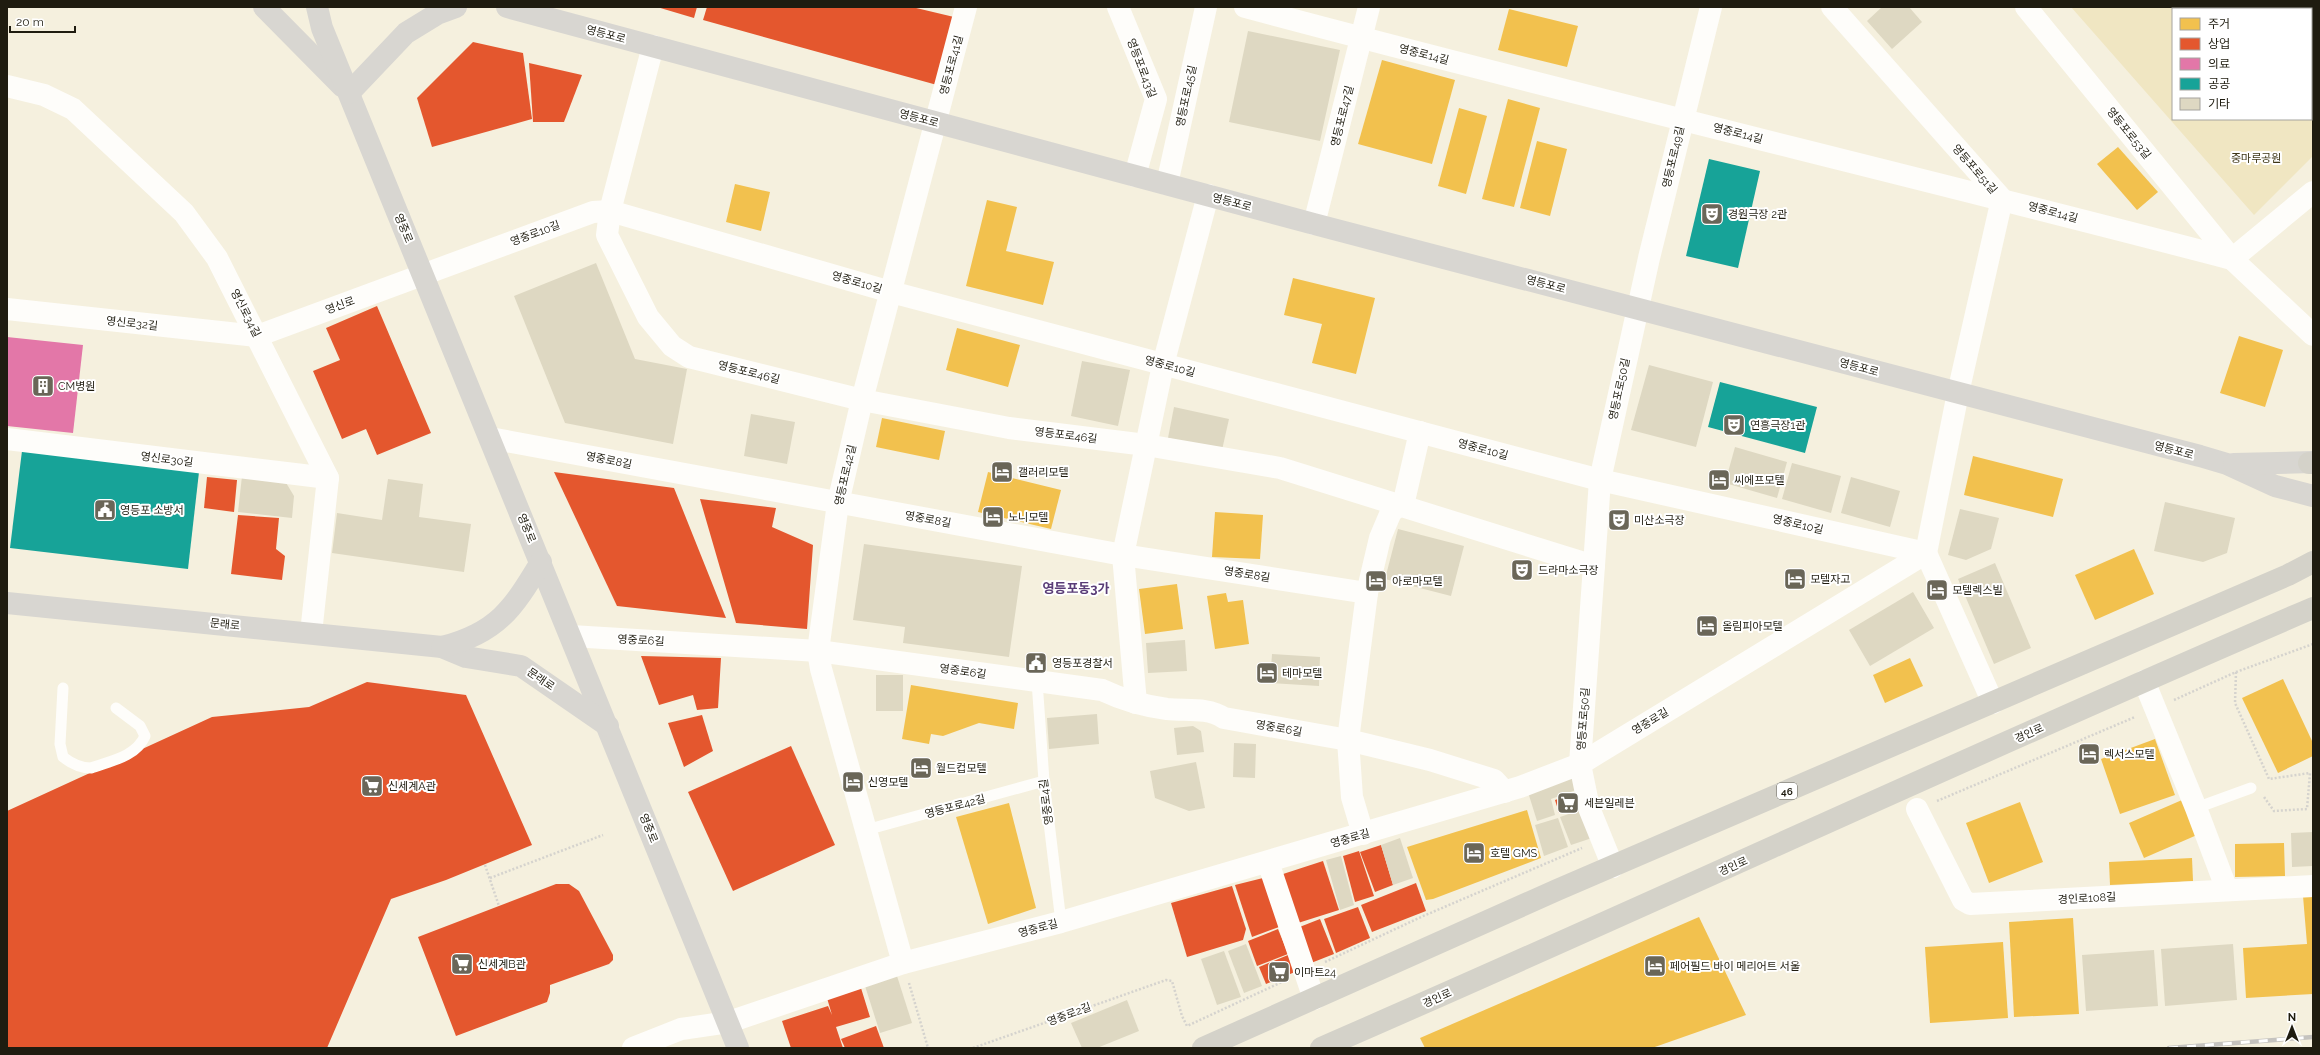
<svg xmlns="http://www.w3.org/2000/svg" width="2320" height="1055" font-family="Raleway,'Noto Sans KR',sans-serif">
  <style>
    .green { fill: #f0e6c2 }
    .homes { fill: #f2c14e }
    .shops { fill: #e4572e }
    .health { fill: #e377a8 }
    .public { fill: #17a398 }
    .building { fill: #ded8c2 }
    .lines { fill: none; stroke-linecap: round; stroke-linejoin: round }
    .path { stroke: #d5d3ce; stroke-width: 2.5; stroke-dasharray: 2 2; stroke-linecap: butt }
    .lane { stroke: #fefdfa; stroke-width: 11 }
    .street { stroke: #fefdfa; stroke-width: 22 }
    .secondary { stroke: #d8d6d1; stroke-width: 22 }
    .primary { stroke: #d4d2c9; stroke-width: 22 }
    .rail-casing { stroke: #c5c3bf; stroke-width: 4.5 }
    .rail { stroke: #fff; stroke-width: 3; stroke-dasharray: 9; stroke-linecap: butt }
    .labels { text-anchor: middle; stroke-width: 4; stroke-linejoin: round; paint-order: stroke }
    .shield { fill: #fff; stroke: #626058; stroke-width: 1 }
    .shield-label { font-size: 10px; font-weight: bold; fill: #1f1c10 }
    .street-label { font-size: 11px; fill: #1f1c10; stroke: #fff }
    .park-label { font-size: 11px; fill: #3e3616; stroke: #fff }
    .poi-label { font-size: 11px; fill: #1f1c10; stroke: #fff; text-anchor: start }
    .quarter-label { font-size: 13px; font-weight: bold; fill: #593c77; stroke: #fff }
  </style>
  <rect width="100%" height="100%" fill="#f5f0de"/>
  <polygon class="green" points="2071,7 2269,7 2271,9 2173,9 2173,119 2311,119 2311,41 2313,42 2313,156 2254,215"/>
  <g class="homes">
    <polygon points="1509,9 1578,26 1567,67 1498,50"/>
    <polygon points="1382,60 1455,80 1432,164 1358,144"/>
    <polygon points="1508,99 1540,108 1514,207 1482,199"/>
    <polygon points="1459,108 1487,116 1466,194 1438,186"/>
    <polygon points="1537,141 1567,149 1550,216 1520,208"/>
    <polygon points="2118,147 2158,192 2137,210 2097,164"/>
    <polygon points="735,184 770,192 761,231 726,222"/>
    <polygon points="987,200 1017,207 1006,251 1054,262 1043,305 966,286"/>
    <polygon points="1293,278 1375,298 1356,374 1312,363 1322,324 1284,315"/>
    <polygon points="957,328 1020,345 1008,387 946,370"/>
    <polygon points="2239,336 2283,350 2265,407 2220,393"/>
    <polygon points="882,418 945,431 939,460 876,447"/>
    <polygon points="1973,456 2063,479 2053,517 1964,495"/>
    <polygon points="988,472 1061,490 1051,529 978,512"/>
    <polygon points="1215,512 1263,515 1260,559 1212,557"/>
    <polygon points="2134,549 2154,594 2095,620 2075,575"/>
    <polygon points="1177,584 1183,629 1145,634 1139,589"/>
    <polygon points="1226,593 1228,602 1243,600 1249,644 1215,649 1207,596"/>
    <polygon points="1910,658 1923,686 1885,703 1873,675"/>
    <polygon points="2283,679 2313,743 2313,756 2278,773 2242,698"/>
    <polygon points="911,685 1018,703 1014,729 979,723 943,736 931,734 929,744 902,739"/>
    <polygon points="2155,739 2175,795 2120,814 2101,759"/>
    <polygon points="2182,800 2197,835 2144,858 2129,823"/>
    <polygon points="2020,802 2043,862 1989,883 1966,823"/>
    <polygon points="1009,803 1036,908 988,924 956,817"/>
    <polygon points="1527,810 1541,858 1433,899 1426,900 1407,847"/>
    <polygon points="2284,843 2285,876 2235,877 2235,844"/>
    <polygon points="2192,858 2193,881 2110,885 2109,862"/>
    <polygon points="2313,895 2313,994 2246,998 2243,948 2307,944 2303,896"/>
    <polygon points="1699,917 1746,1015 1652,1048 1425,1048 1420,1038"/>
    <polygon points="2073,918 2079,1014 2014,1017 2009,922"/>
    <polygon points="2003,942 2008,1018 1930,1023 1925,947"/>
  </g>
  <g class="shops">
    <polygon points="657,7 697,7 694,18"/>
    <polygon points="707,7 912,7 954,17 937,85 703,20"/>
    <polygon points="473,42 523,53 532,119 432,147 417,98"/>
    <polygon points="529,63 582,75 564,122 533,122"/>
    <polygon points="377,306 431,433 377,455 366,429 342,439 313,371 340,360 326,328"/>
    <polygon points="554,472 674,488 726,618 617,606"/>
    <polygon points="207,477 237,480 234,512 204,508"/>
    <polygon points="700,499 776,508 772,527 813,545 807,629 736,623"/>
    <polygon points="238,515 279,518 276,549 285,556 282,580 231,574"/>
    <polygon points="641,656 721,658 718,708 697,710 693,695 659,705"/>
    <polygon points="367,682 466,695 532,845 446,880 391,899 327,1048 7,1048 7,811 212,717 309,707"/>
    <polygon points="702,715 713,751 684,767 668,723"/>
    <polygon points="791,746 835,845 733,891 688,792"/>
    <polygon points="1577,793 1581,806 1559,813 1555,800"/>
    <polygon points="1381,845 1393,885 1375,892 1360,852"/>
    <polygon points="1359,851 1374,896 1355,902 1343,856"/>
    <polygon points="1323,861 1339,910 1298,923 1280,875"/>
    <polygon points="1263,878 1279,927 1252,937 1235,885"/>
    <polygon points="1416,883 1426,911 1372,932 1361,905"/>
    <polygon points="556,884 569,884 579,891 613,955 613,960 609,964 550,985 550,993 547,1002 456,1036 418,937"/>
    <polygon points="1232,886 1246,929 1243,940 1187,957 1171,903"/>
    <polygon points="1358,907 1370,938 1336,953 1324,919"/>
    <polygon points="1320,919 1334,954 1311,963 1297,928"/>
    <polygon points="1278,929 1288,954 1257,966 1248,941"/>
    <polygon points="1288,955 1295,972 1266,984 1259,967"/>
    <polygon points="861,988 870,1017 836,1027 843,1048 791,1048 782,1021 828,1006 832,1015 827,998"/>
    <polygon points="876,1026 884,1048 845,1048 841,1039"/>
  </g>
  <polygon class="health" points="7,337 83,345 73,433 7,426"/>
  <g class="public">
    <polygon points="1709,159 1760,171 1738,268 1686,256"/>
    <polygon points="1720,382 1817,407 1805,453 1708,427"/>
    <polygon points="22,451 199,472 188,569 10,548"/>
  </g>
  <g class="building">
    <polygon points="1882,7 1909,7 1922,22 1892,49 1867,21"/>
    <polygon points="1248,31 1340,50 1320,141 1229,122"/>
    <polygon points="596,263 635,359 687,369 673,444 565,423 514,296"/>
    <polygon points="1082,361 1130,370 1118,426 1071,416"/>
    <polygon points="1649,365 1713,382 1696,447 1631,430"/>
    <polygon points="1174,407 1229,419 1222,450 1168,438"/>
    <polygon points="751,414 795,422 787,464 744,456"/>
    <polygon points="1735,447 1787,462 1777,498 1725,483"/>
    <polygon points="1792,463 1841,476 1831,513 1782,499"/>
    <polygon points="242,476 285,481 294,496 292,518 238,512"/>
    <polygon points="1851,477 1900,491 1890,527 1841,513"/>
    <polygon points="388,479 423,484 419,517 471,524 464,572 332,553 337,513 382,520"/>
    <polygon points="2165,502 2235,518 2227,553 2203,562 2154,551"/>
    <polygon points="1960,509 1999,518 1991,549 1966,560 1948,555"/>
    <polygon points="1398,529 1464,546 1451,596 1385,579"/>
    <polygon points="864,544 1022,566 1009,657 903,643 905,627 853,620"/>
    <polygon points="1995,563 2031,648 1994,664 1958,579"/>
    <polygon points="1913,592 1934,628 1870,666 1849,630"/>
    <polygon points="1185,640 1187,671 1148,673 1146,643"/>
    <polygon points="1272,654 1320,657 1319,686 1270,683"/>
    <rect x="876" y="675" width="27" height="36"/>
    <polygon points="1097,714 1099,744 1049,749 1047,718"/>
    <polygon points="1193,726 1201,731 1204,752 1177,755 1174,728"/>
    <polygon points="1234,743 1256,744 1255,778 1233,777"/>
    <polygon points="1196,762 1205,808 1189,811 1155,798 1150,771"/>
    <polygon points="1574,778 1576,790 1551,799 1555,815 1537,821 1527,789"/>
    <polygon points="1583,809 1595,837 1571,845 1560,817"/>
    <polygon points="1558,818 1568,847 1544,856 1535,825"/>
    <polygon points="2313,832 2313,866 2292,867 2291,833"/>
    <polygon points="1400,838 1413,878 1393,885 1381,845"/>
    <polygon points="1341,856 1354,905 1340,910 1326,860"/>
    <polygon points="1246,944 1262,986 1244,993 1228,951"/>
    <polygon points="2233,944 2237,1000 2165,1006 2161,949"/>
    <polygon points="2154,950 2158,1006 2086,1011 2082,955"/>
    <polygon points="1224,951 1241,997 1217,1005 1201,959"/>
    <polygon points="897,976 912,1023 880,1033 865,986"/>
    <polygon points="1127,1000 1139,1031 1097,1048 1082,1048 1071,1023"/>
  </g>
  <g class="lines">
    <g class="path">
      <polyline points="2236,672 2235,703 2269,779 2310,773 2307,809 2274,811 2264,797"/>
      <polyline points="2174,700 2236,672 2313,644"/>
      <polyline points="1937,801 2135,717"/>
      <polyline points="485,865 499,906"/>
      <polyline points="490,878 603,835"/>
      <polyline points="1325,962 1421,917 1582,848"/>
      <polyline points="909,983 928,1048"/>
      <polyline points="973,1048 1166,980 1172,981 1182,1016 1187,1026 1284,981"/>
    </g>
    <g class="lane">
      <polyline points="1037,681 1044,781 1061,922"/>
      <path d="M63,688L60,744L63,757C72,764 80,768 91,768C110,761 136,757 145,736L140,726L116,708"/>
      <polyline points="2196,808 2251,788"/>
      <polyline points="866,830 1044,781"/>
    </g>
    <g class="street">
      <polyline points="1118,7 1156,99 1135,176"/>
      <path d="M1245,7C1573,95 1903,173 2232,259L2313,192"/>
      <polyline points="1832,7 2002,199 1958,393 1926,553"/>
      <polyline points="2026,7 2232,259 2313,335"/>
      <polyline points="2307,7 2309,9"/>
      <polyline points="653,46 610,211 607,235 648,317 672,346 689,357 862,400 1009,428 1146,445 1280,468 1594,566"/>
      <polyline points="7,86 44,95 73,109 184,213 217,258 328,478 311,633"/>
      <polyline points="1167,184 1206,7"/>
      <polyline points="1314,224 1369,7"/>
      <polyline points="7,309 257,336 593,212 610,211 891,292 1600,480 1926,553"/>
      <polyline points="490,438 1123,555 1367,593"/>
      <polyline points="7,439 328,478"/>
      <polyline points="1926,553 1993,703"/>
      <path d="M571,636L818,651L1102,690C1123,700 1144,706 1167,709C1187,711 1207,707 1224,718L1348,740L1430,760L1494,780L1505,792"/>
      <polyline points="2144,681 2196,808 2227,890"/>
      <polyline points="1136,703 1123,555 1163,365 1208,195"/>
      <polyline points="1917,809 1963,900 1970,904 2313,886"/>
      <polyline points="1363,834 1352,797 1348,740 1367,593 1380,538 1391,512 1404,501 1420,432"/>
      <polyline points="1268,862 1314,999"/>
      <polyline points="1613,867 1589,808 1580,764 1600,480 1649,258 1711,7"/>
      <polyline points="903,963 821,669 818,651 838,503 862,400 966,7"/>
      <polyline points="633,1048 681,1029 729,1022 903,963 1061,922 1520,787 1580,764 1926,553"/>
    </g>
    <g class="secondary">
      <polyline points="264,7 342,86"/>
      <polyline points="317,7 322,28 738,1048"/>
      <polyline points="507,7 1314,224 2200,456 2227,464 2275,486 2313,496"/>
      <polyline points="349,93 406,33 437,14 456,7"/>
      <polyline points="2234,464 2313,462"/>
      <polyline points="7,603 442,647 466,657 521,666 608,726"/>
      <path d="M442,647C497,633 513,609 541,562"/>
    </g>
    <g class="primary">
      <polyline points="2309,463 2313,463"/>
      <polyline points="1203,1048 1557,890 2288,575 2313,562"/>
      <path d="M1321,1048C1653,904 1980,750 2313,608"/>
    </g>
    <g class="rail-casing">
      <polyline id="rail" points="2169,1048 2313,1037"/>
    </g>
    <use href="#rail" class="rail"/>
  </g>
  <defs>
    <g id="theatre-square" transform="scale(1.15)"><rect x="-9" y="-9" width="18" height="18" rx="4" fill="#6a6658" stroke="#fff"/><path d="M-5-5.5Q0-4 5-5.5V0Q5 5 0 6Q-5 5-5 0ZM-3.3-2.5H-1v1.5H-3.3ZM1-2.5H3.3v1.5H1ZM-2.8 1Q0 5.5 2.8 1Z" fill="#fff"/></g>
    <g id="building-square" transform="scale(1.15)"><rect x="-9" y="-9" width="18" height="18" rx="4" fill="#6a6658" stroke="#fff"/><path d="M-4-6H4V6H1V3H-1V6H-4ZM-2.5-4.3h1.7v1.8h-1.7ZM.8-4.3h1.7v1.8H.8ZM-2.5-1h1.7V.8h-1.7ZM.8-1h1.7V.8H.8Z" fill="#fff"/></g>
    <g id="hotel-square" transform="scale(1.15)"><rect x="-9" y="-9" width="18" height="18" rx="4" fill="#6a6658" stroke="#fff"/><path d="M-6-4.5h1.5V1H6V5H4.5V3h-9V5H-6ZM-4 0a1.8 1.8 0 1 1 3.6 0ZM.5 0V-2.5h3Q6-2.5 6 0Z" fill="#fff"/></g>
    <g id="civic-square" transform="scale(1.15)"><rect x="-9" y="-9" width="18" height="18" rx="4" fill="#6a6658" stroke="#fff"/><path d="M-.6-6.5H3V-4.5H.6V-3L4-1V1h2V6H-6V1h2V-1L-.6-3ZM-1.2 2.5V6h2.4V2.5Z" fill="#fff"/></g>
    <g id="supermarket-square" transform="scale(1.15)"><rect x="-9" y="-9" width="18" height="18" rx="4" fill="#6a6658" stroke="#fff"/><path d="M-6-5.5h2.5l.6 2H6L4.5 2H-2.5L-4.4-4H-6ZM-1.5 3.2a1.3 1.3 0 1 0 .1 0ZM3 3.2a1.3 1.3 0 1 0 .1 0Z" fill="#fff"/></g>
  </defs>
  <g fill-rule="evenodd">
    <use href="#theatre-square" x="1712" y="214"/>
    <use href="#building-square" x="43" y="386"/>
    <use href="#theatre-square" x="1734" y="425"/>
    <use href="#hotel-square" x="1002" y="472"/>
    <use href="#hotel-square" x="1719" y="480"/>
    <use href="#civic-square" x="105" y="510"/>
    <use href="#hotel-square" x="993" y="517"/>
    <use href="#theatre-square" x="1619" y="520"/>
    <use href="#theatre-square" x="1522" y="570"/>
    <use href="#hotel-square" x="1795" y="579"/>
    <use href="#hotel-square" x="1376" y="581"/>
    <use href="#hotel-square" x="1937" y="590"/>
    <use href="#hotel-square" x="1707" y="626"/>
    <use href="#civic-square" x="1036" y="663"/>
    <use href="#hotel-square" x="1267" y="673"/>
    <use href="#hotel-square" x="2089" y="754"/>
    <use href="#hotel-square" x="921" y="768"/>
    <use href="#hotel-square" x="853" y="782"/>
    <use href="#supermarket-square" x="372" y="786"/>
    <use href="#supermarket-square" x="1568" y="803"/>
    <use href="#hotel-square" x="1474" y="853"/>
    <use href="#supermarket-square" x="462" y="964"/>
    <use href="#hotel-square" x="1655" y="966"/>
    <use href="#supermarket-square" x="1279" y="972"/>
  </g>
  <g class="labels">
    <rect class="shield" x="1777" y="783" width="20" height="16" rx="3"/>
    <g class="shield-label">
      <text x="1787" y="795">46</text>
    </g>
    <g class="street-label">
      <text transform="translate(606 34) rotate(15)" y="4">영등포로</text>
      <text transform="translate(1424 54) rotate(14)" y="4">영중로14길</text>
      <text transform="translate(951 65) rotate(-75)" y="4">영등포로41길</text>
      <text transform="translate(1142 68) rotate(69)" y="4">영등포로43길</text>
      <text transform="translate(1186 96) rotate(-78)" y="4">영등포로45길</text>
      <text transform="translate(1342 116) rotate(-76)" y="4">영등포로47길</text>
      <text transform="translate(919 118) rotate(15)" y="4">영등포로</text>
      <text transform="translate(1738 133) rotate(14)" y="4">영중로14길</text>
      <text transform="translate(2129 133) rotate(51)" y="4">영등포로53길</text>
      <text transform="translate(1673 157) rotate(-77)" y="4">영등포로49길</text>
      <text transform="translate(1975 169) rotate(49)" y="4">영등포로51길</text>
      <text transform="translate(1232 202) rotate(15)" y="4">영등포로</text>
      <text transform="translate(2053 212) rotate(15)" y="4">영중로14길</text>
      <text transform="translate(404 228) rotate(68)" y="4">영중로</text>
      <text transform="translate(535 233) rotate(-20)" y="4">영중로10길</text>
      <text transform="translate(857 282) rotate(16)" y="4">영중로10길</text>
      <text transform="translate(1546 284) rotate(15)" y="4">영등포로</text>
      <text transform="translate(340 305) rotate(-20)" y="4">영신로</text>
      <text transform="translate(246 313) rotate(63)" y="4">영신로34길</text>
      <text transform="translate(132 323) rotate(6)" y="4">영신로32길</text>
      <text transform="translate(1170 366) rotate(15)" y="4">영중로10길</text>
      <text transform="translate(1859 367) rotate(15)" y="4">영등포로</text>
      <text transform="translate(749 372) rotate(14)" y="4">영등포로46길</text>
      <text transform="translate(1619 389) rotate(-78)" y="4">영등포로50길</text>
      <text transform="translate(1066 435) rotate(7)" y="4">영등포로46길</text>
      <text transform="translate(1483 449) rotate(15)" y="4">영중로10길</text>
      <text transform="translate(2174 450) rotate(15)" y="4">영등포로</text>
      <text transform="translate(167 459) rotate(7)" y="4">영신로30길</text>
      <text transform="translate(609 460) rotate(11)" y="4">영중로8길</text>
      <text transform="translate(845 475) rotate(-77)" y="4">영등포로42길</text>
      <text transform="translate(928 519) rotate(10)" y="4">영중로8길</text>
      <text transform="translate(1798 524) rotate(13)" y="4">영중로10길</text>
      <text transform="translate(527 528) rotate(68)" y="4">영중로</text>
      <text transform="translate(1247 574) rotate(9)" y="4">영중로8길</text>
      <text transform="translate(225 624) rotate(6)" y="4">문래로</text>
      <text transform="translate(641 640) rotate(3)" y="4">영중로6길</text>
      <text transform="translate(963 671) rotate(8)" y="4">영중로6길</text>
      <text transform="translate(541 679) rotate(34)" y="4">문래로</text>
      <text transform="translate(1583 719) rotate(-86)" y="4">영등포로50길</text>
      <text transform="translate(1650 721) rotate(-31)" y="4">영중로길</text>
      <text transform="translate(1279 728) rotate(10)" y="4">영중로6길</text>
      <text transform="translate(2029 733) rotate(-24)" y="4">경인로</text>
      <text transform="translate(1046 802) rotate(-97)" y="4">영중로4길</text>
      <text transform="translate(955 806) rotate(-15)" y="4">영등포로42길</text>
      <text transform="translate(649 828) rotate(68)" y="4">영중로</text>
      <text transform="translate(1350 838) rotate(-16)" y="4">영중로길</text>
      <text transform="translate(1733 866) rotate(-24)" y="4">경인로</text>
      <text transform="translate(2087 898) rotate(-3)" y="4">경인로108길</text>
      <text transform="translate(1038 928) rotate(-15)" y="4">영중로길</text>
      <text transform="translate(1437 998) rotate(-24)" y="4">경인로</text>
      <text transform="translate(1069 1014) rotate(-20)" y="4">영중로2길</text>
    </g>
    <g class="park-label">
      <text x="2256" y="162">중마루공원</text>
    </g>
    <g class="poi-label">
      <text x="1728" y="218">경원극장 2관</text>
      <text x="58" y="390">CM병원</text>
      <text x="1750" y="429">연흥극장1관</text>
      <text x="1018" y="476">갤러리모텔</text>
      <text x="1734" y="484">씨에프모텔</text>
      <text x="120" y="514">영등포 소방서</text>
      <text x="1008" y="521">노니모텔</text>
      <text x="1634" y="524">미산소극장</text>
      <text x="1538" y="574">드라마소극장</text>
      <text x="1810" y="583">모텔자고</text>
      <text x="1392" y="585">아로마모텔</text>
      <text x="1952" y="594">모텔렉스빌</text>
      <text x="1722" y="630">올림피아모텔</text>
      <text x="1052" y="667">영등포경찰서</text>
      <text x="1282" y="677">테마모텔</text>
      <text x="2104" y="758">렉서스모텔</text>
      <text x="936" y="772">월드컵모텔</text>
      <text x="868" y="786">신영모텔</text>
      <text x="388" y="790">신세계A관</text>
      <text x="1584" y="807">세븐일레븐</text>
      <text x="1490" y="857">호텔 GMS</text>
      <text x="478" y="968">신세계B관</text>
      <text x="1670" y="970">페어필드 바이 메리어트 서울</text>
      <text x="1294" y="976">이마트24</text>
    </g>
    <g class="quarter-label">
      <text x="1076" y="593">영등포동3가</text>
    </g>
  </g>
  <rect width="2320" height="1055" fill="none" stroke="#1f1c10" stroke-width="16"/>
  <rect x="2172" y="8" width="140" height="112" fill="#ffffff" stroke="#a5a49f"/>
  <rect x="2180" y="18" width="20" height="12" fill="#f2c14e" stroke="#a5a49f"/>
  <text x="2208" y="28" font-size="12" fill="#1f1c10">주거</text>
  <rect x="2180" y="38" width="20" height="12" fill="#e4572e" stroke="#a5a49f"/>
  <text x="2208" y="48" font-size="12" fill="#1f1c10">상업</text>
  <rect x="2180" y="58" width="20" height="12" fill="#e377a8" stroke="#a5a49f"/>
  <text x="2208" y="68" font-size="12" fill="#1f1c10">의료</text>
  <rect x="2180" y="78" width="20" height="12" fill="#17a398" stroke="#a5a49f"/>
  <text x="2208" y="88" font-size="12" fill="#1f1c10">공공</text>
  <rect x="2180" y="98" width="20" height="12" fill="#ded8c2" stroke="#a5a49f"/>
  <text x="2208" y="108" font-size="12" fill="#1f1c10">기타</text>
  <g transform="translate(2292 1027)" stroke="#ffffff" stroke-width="3" paint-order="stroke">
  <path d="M0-3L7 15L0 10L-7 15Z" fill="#1f1c10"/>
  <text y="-6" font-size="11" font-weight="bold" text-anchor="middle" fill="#1f1c10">N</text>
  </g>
  <path d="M10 26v6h65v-6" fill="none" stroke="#1f1c10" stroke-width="2"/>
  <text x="16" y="26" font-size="12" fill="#1f1c10" stroke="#ffffff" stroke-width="3" paint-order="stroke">20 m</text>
</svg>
